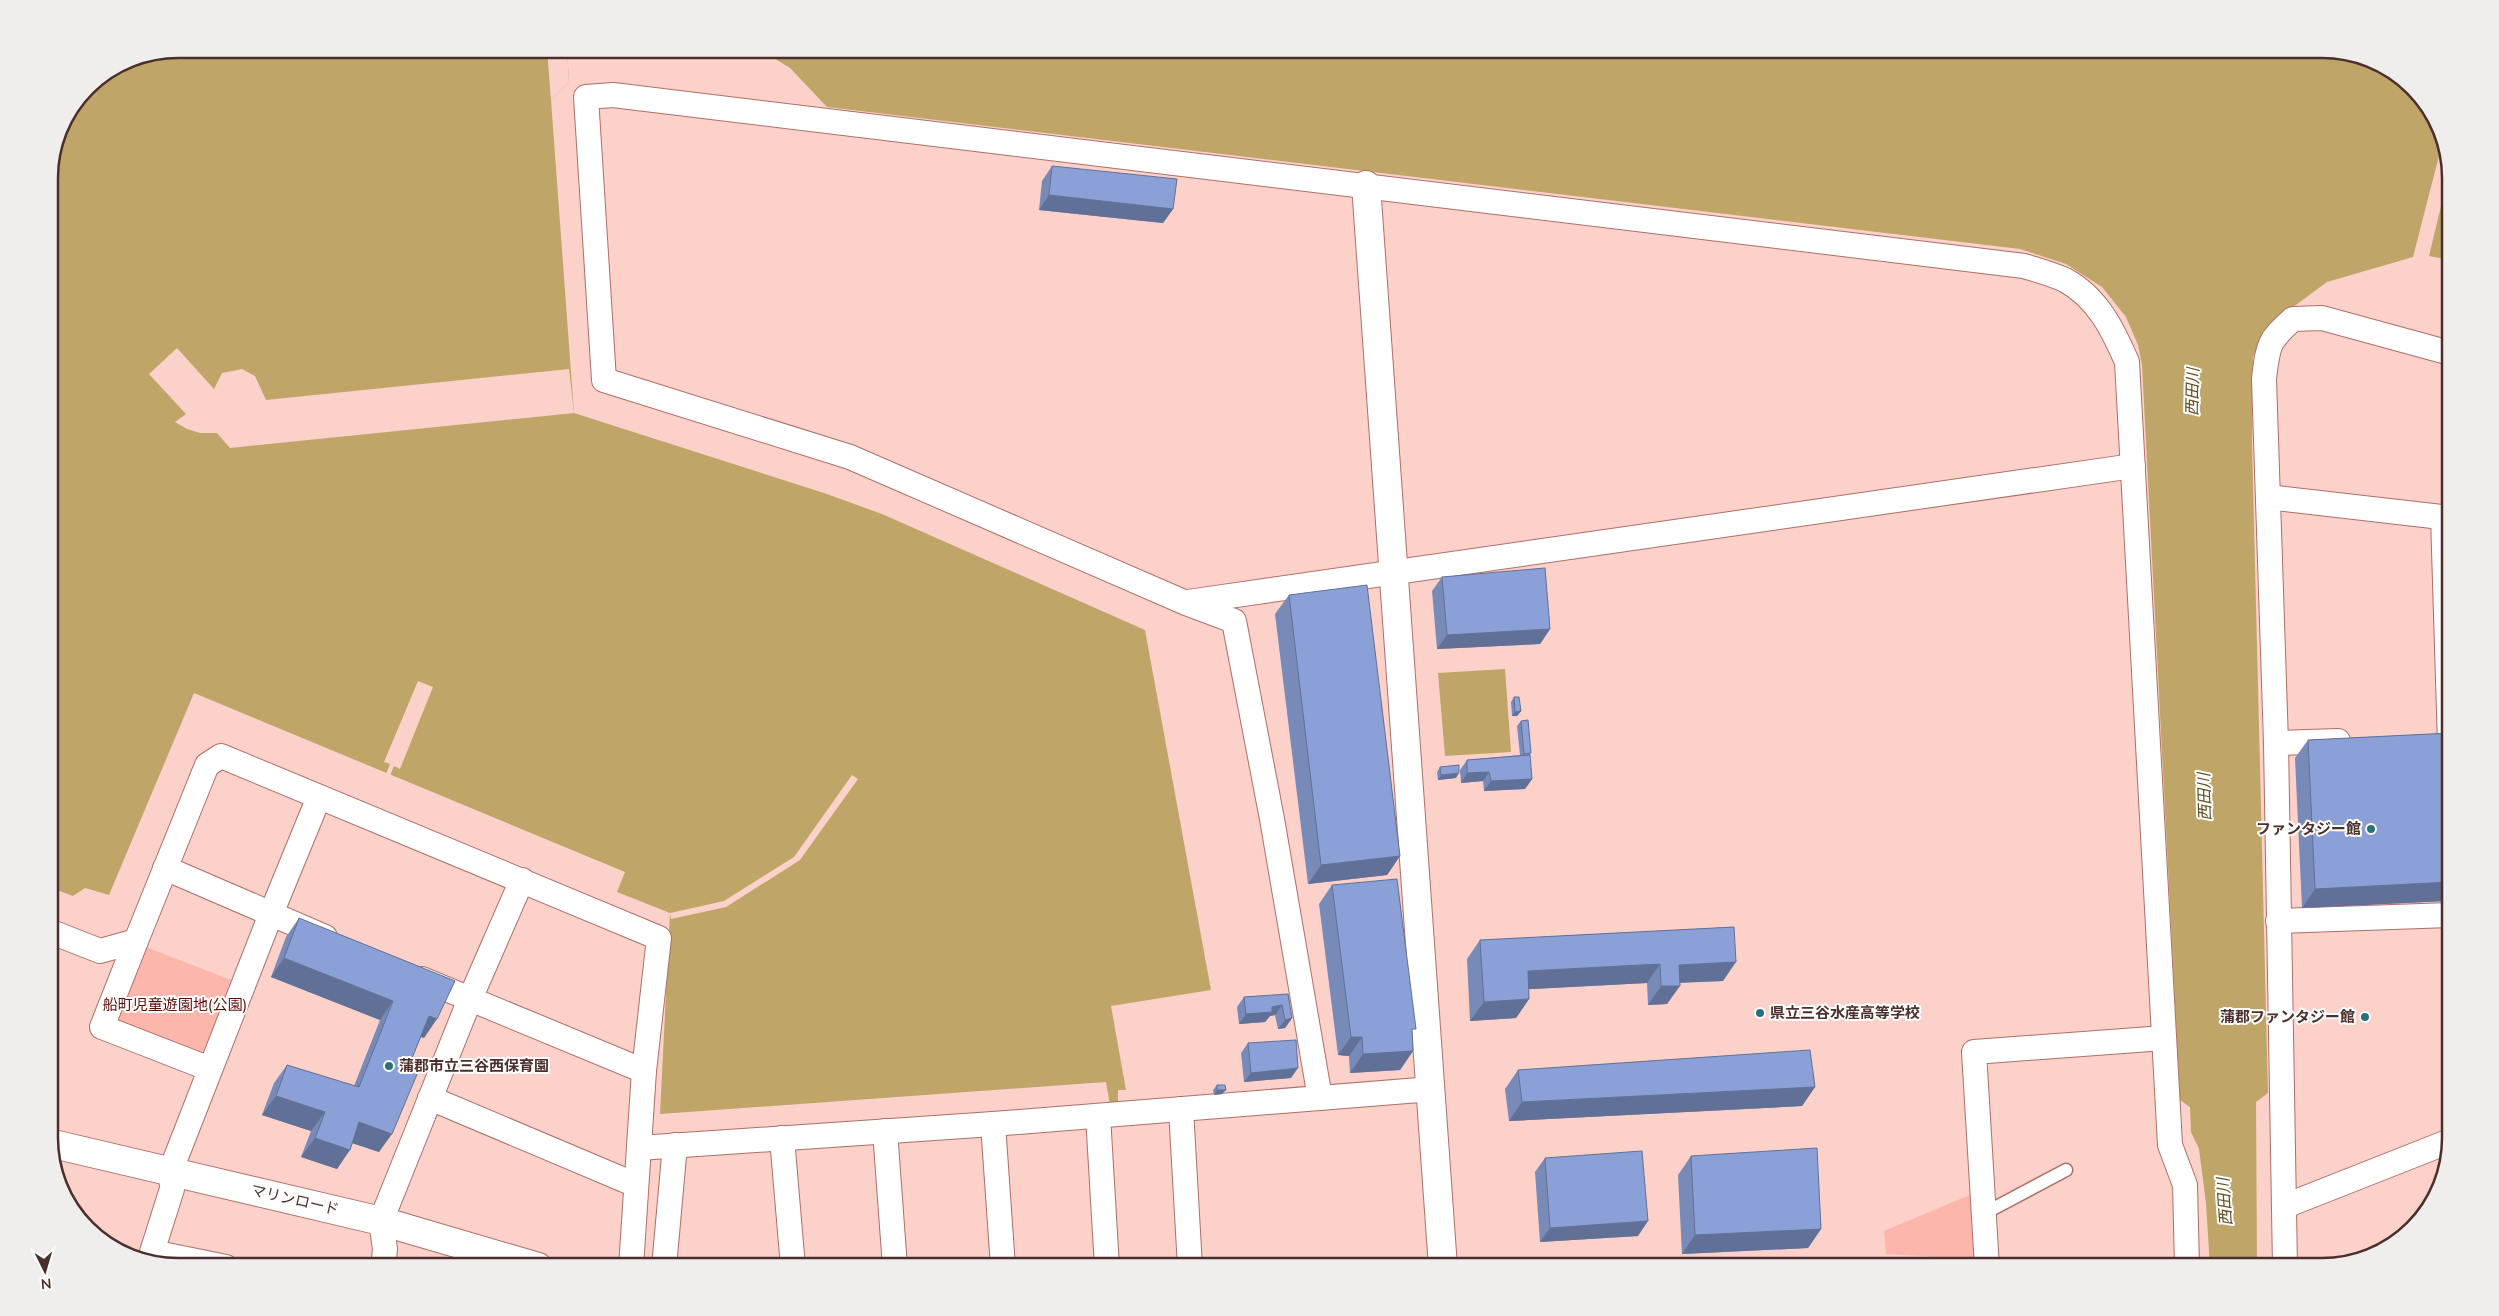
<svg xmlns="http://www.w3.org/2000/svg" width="2499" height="1316" font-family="Mulish,'Noto Sans JP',sans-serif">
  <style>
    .green { fill: #fcb6ac }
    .water { fill: #bfa668 }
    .pier { fill: #fcd1ca }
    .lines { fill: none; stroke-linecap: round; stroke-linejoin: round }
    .lane-casing { stroke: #af6e66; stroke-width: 15 }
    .street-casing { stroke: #af6e66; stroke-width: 26 }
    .secondary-casing { stroke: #af6e66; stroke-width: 30 }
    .path { stroke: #ab8781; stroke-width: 3; stroke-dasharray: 2.5 2.5; stroke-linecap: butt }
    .lane { stroke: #fff; stroke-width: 12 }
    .street { stroke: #fff; stroke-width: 24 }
    .secondary { stroke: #fff; stroke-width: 28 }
    .wall { fill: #788ab8 }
    .shaded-wall { fill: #617096 }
    .building { fill: #8ba0d6; stroke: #617096 }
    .poi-dot { fill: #29717b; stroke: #fefefe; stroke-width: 2 }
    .labels { text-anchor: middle; stroke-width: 4; stroke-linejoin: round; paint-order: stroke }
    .poi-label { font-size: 15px; font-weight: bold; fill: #4b2f2b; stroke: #fefefe; text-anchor: end }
    .park-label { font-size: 15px; fill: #5f0c09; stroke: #fefefe }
    .street-label { font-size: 15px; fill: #4b2f2b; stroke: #fefefe }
    .water-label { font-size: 16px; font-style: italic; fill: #604e1e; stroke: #fefefe }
    .rim { fill: none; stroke: #4b2f2b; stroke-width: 2.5 }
  </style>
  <rect width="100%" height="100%" fill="#fcd1ca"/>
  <g class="green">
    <polygon points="143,946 239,983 207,1064 111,1026"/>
    <polygon points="1972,1194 1976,1259 1886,1254 1884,1231"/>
  </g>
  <g class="water">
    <polygon points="178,49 567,49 569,82 551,100 574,413 824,493 882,514 1145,630 1211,990 1111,1006 1126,1090 1118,1090 1118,1104 1110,1105 1106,1082 660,1114 670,913 617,892 625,872 194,693 109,895 85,888 73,896 49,887 49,169 59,128 87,86 129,58"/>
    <polygon points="759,49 2321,49 2379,62 2429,106 2446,157 2439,156 2413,257 2327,282 2285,313 2262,337 2253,357 2252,442 2268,1093 2256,1102 2257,1267 2210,1267 2206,1203 2199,1149 2191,1132 2190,1107 2180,1100 2142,365 2138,345 2126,317 2102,287 2066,264 2020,249 827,107 790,68"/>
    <polygon points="2450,169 2450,260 2429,256"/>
    <polygon points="1505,669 1511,752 1445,756 1438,673"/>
  </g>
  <g class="pier">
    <polygon points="547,49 567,49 569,82 551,100"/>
    <polygon points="177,348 214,389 222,373 242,369 255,376 266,400 569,369 574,413 230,448 217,433 200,433 187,429 175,422 186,414 149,374"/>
    <polygon points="418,681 433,687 400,769 394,766 390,776 386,774 390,764 384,762"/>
    <polygon points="852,775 858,779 800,860 726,907 671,919 670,913 724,901 794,857"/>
  </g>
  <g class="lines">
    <g class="lane-casing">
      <polyline id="lane" points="1985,1213 2066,1170"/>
    </g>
    <g class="street-casing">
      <g id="street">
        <polyline points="2268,497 2450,518"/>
        <polyline points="2443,517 2450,745"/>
        <polyline points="1188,602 2133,466"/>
        <polyline points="2276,743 2338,741"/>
        <polyline points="165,868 325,937"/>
        <polyline points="2278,921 2450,915"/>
        <polyline points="49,931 100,951 136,941 207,765 221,756 659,938 644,1071 631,1267"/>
        <polyline points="136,941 102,1027 210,1069"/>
        <polyline points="422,979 644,1071"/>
        <polyline points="430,1098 636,1185"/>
        <path d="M1320,1098L1272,819L1234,621L1186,603L850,457L604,380L586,97L613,95L2024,266C2037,270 2052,274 2065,280C2098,298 2113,330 2127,362L2170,1145L2185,1185L2187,1267"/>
        <polyline points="1181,1109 1190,1267"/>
        <polyline points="1098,1116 1107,1267"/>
        <polyline points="993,1124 1003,1267"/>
        <polyline points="885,1131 895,1267"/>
        <polyline points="782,1138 793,1267"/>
        <polyline points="639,1148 993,1124 1432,1089"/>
        <polyline points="2285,1206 2450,1141"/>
        <polyline points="226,1267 152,1252 172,1189 171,1170 271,914 319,797"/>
        <polyline points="383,1267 385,1249 381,1221 470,999 522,880"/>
        <polyline points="664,1267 675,1145"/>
        <polyline points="1987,1267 1974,1052 2164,1038"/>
        <path d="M2285,1267L2276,743L2264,379C2268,345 2268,341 2293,319L2322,318L2450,353"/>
      </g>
    </g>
    <g class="secondary-casing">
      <g id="secondary">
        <polyline points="1366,185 1443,1267"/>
        <polyline points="49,1143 381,1221 538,1267"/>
      </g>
    </g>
    <polyline class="path" points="2427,1198 2429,1204"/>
    <use href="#lane" class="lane"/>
    <use href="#street" class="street"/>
    <use href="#secondary" class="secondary"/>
  </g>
  <g class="wall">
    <polygon points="1052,166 1173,209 1163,223 1039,210 1042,181"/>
    <polygon points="1442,577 1550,629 1540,644 1437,649 1432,591"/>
    <polygon points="1289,595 1400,856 1387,875 1308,884 1275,614"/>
    <polygon points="1514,697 1521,711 1517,716 1512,716 1511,702"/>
    <polygon points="1521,721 1531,753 1530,755 1532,779 1525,789 1484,791 1483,781 1461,783 1460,770 1467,760 1520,755 1517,726"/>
    <polygon points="2450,733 2450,894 2446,901 2302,908 2295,758 2308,740"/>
    <polygon points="1440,767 1456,778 1438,780 1437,772"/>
    <polygon points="1332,885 1412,1034 1413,1051 1400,1070 1350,1073 1349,1056 1338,1055 1319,904"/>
    <polygon points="299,918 455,981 424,1038 421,1037 408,1068 379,1152 352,1143 337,1169 301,1157 311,1131 262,1115 274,1083 287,1065 354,1086 380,1020 271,977 286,937"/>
    <polygon points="1734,927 1723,981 1680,983 1667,1004 1648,1005 1647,983 1529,989 1529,999 1516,1018 1470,1021 1467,959 1480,940"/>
    <polygon points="1288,994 1292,1018 1285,1028 1278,1029 1275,1015 1270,1016 1265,1022 1239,1024 1237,1007 1244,997"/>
    <polygon points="1248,1043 1291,1078 1244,1082 1241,1053"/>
    <polygon points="1518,1070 1815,1087 1802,1106 1509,1121 1505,1089"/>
    <polygon points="1217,1085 1222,1094 1214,1095 1213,1090"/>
    <polygon points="1691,1156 1821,1229 1808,1248 1682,1254 1678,1175"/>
    <polygon points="1545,1158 1638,1236 1540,1242 1535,1172"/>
  </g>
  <g class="shaded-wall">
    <polygon points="1049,195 1173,209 1163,223 1039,210"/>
    <polygon points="1550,629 1540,644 1437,649 1447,635"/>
    <polygon points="1521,711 1517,716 1512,716 1515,712"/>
    <polygon points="1489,772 1483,781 1461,783 1467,773"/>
    <polygon points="1459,773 1456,778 1438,780 1441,775"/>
    <polygon points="1532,779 1525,789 1484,791 1491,781"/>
    <polygon points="1400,856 1387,875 1308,884 1321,865"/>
    <polygon points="2450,882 2450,894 2446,901 2302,908 2315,889"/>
    <polygon points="284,958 393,1001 380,1020 271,977"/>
    <polygon points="1736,962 1723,981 1666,983 1679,965"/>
    <polygon points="1660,964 1647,983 1514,990 1528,971"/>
    <polygon points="1661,986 1680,986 1667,1004 1648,1005"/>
    <polygon points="1529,999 1516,1018 1470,1021 1484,1002"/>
    <polygon points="1282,1005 1275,1015 1270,1016 1265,1022 1239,1024 1246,1014 1272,1007"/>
    <polygon points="429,1016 437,1019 424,1038 416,1035"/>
    <polygon points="1292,1018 1285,1028 1278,1029 1285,1020"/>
    <polygon points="1351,1037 1362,1037 1349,1056 1338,1055"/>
    <polygon points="1413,1051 1400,1070 1350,1073 1363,1054"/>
    <polygon points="1298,1068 1291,1078 1244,1082 1251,1073"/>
    <polygon points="1815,1087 1802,1106 1509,1121 1522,1102"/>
    <polygon points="1217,1090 1226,1090 1222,1094 1214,1095"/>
    <polygon points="276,1096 325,1112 311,1131 262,1115"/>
    <polygon points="359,1122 392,1134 379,1152 346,1141"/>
    <polygon points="315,1138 350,1150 337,1169 301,1157"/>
    <polygon points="1648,1221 1638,1236 1540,1242 1550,1228"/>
    <polygon points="1821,1229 1808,1248 1682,1254 1695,1235"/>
  </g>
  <g class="building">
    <polygon points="1052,166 1177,179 1173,209 1049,195"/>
    <polygon points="1545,568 1550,629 1447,635 1442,577"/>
    <polygon points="1367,585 1400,856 1321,865 1289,595"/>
    <polygon points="1514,697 1519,697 1521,711 1515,712"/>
    <polygon points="1528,720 1531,753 1524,754 1521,721"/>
    <polygon points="2450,733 2450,882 2315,889 2308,740"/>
    <polygon points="1530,755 1532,779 1491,781 1489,772 1467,773 1467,760"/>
    <polygon points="1459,765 1459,773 1441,775 1440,767"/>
    <polygon points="1397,879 1416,1029 1412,1029 1413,1051 1363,1054 1362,1037 1351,1037 1332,885"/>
    <polygon points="299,918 455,981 437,1019 429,1016 408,1068 418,1072 392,1134 359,1122 350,1150 315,1138 325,1112 276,1096 287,1065 359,1087 393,1001 284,958"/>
    <polygon points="1734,927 1736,962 1679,965 1680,986 1661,986 1660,964 1528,971 1529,999 1484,1002 1480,940"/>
    <polygon points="1288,994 1292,1018 1285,1020 1282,1005 1272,1007 1272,1012 1246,1014 1244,997"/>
    <polygon points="1296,1040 1298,1068 1251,1073 1248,1043"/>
    <polygon points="1810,1050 1815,1087 1522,1102 1518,1070"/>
    <polygon points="1217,1085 1225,1085 1226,1090 1217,1090"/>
    <polygon points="1817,1148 1821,1229 1695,1235 1691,1156"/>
    <polygon points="1642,1151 1648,1221 1550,1228 1545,1158"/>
  </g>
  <g class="poi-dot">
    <circle cx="2371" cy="829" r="5"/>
    <circle cx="1760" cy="1013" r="5"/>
    <circle cx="2365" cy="1017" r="5"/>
    <circle cx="389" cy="1066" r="5"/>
  </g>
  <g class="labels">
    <g class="poi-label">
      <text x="2361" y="834">ファンタジー館</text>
      <text x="1770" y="1018" text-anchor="start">県立三谷水産高等学校</text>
      <text x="2355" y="1022">蒲郡ファンタジー館</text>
      <text x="399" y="1071" text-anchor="start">蒲郡市立三谷西保育園</text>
    </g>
    <g class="park-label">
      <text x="175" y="1010">船町児童遊園地(公園)</text>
    </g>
    <g class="street-label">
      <text transform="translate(295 1200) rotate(13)" y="5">マリンロード</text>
    </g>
    <g class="water-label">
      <text transform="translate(2192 392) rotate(-89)" y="6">西田川</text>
      <text transform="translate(2204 797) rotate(-92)" y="6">西田川</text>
      <text transform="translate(2224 1202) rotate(-94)" y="6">西田川</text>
    </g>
  </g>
  <path d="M0 0H2499V1316H0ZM178 58H2322A120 120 0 0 1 2442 178V1138A120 120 0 0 1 2322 1258H178A120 120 0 0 1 58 1138V178A120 120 0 0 1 178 58Z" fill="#f0eded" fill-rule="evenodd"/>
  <path class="rim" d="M178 58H2322A120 120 0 0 1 2442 178V1138A120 120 0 0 1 2322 1258H178A120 120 0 0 1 58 1138V178A120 120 0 0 1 178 58Z"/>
  <g transform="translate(45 1271) rotate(175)" stroke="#fefefe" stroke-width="4" paint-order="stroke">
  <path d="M0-4L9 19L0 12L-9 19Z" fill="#4b2f2b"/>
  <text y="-8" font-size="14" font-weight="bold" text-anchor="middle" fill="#4b2f2b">N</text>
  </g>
</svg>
